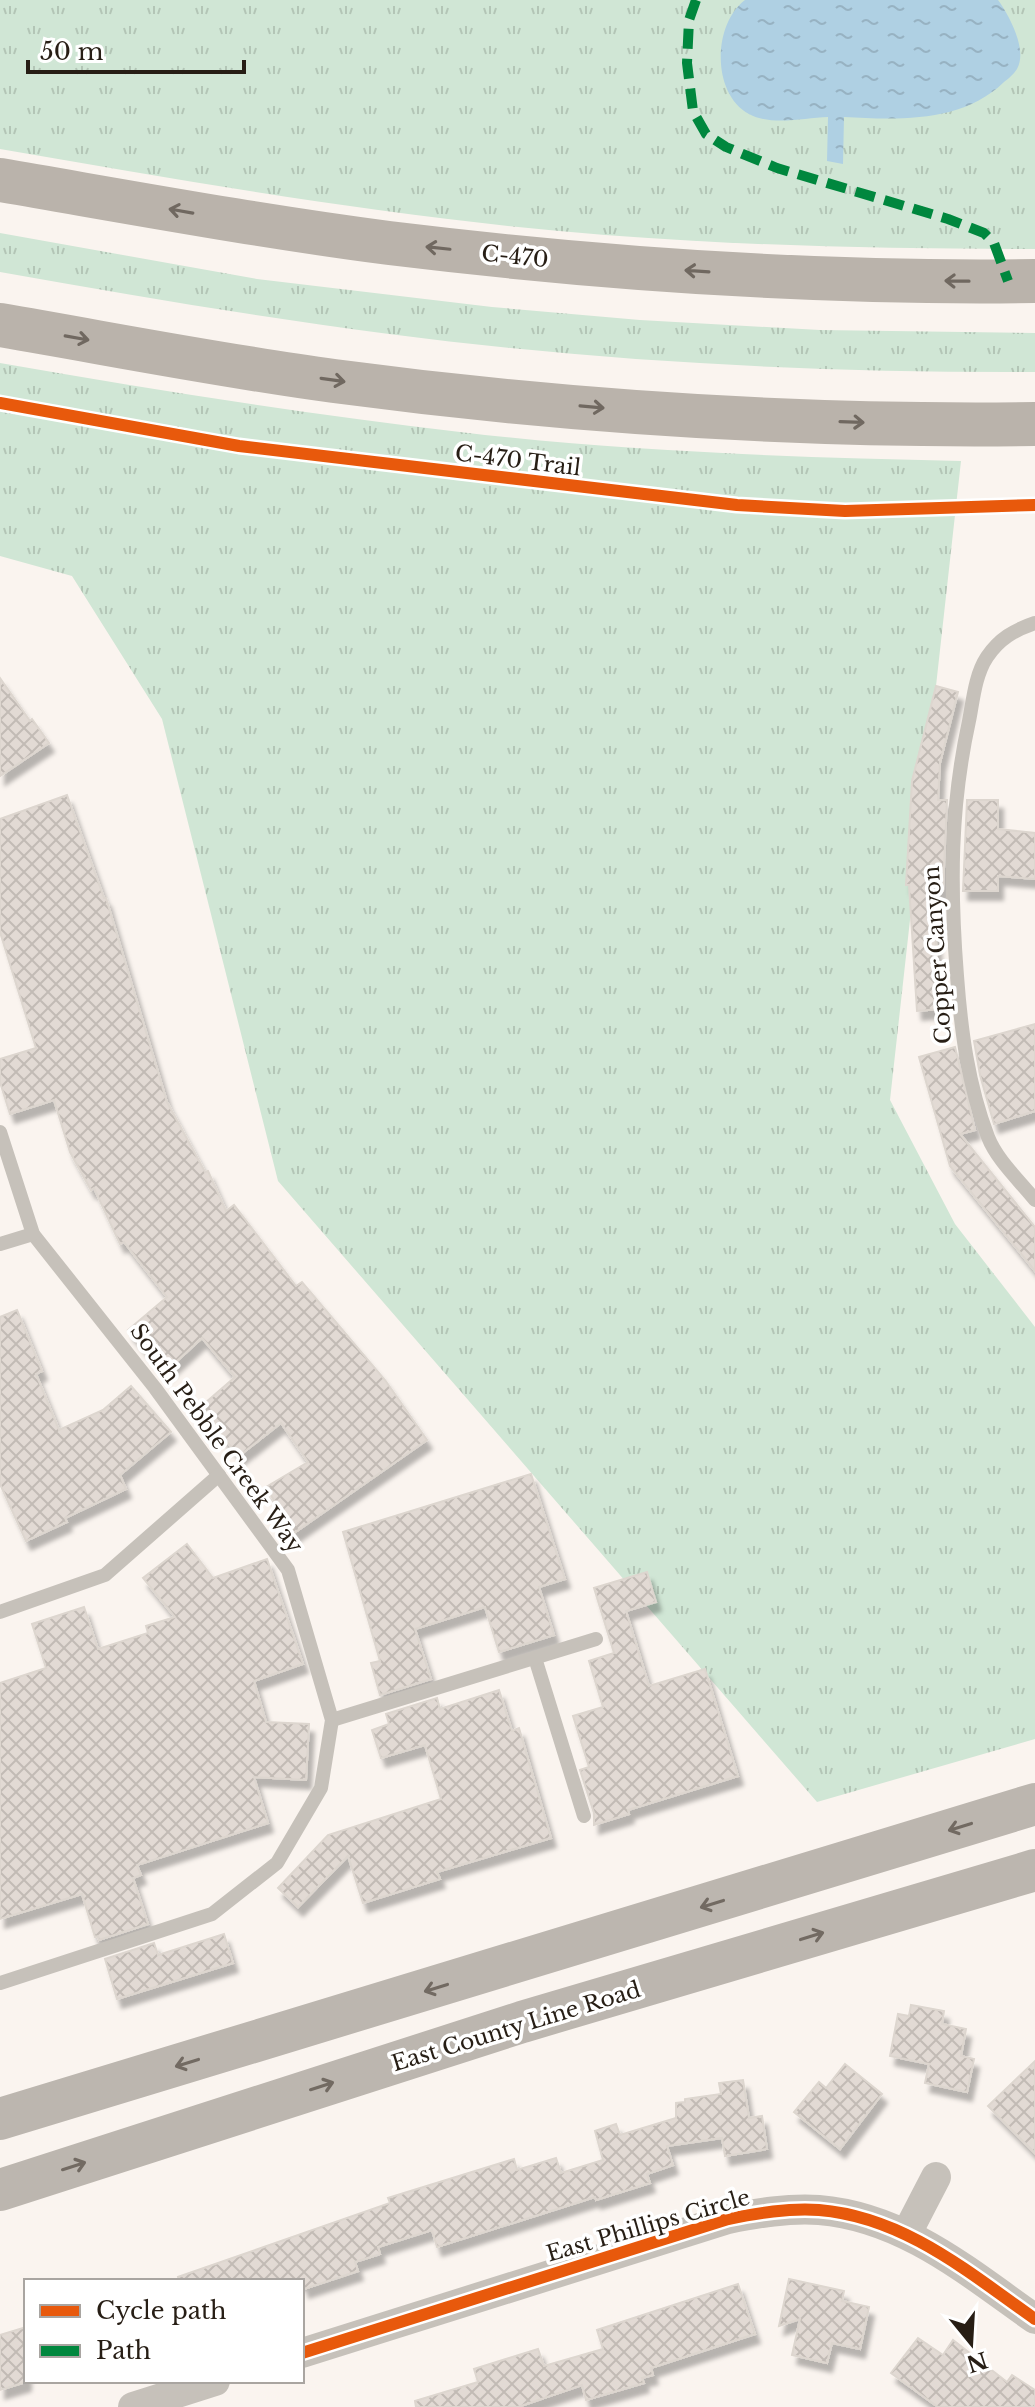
<svg xmlns="http://www.w3.org/2000/svg" width="1035" height="2407" font-family="'Libre Baskerville',serif">
  <style>
    .grass { fill: url(#grass-tufts) }
    .water { fill: url(#water-ripples) }
    .building { fill: url(#building-cross-hatch); stroke: #ddd6cf; stroke-width: 2; filter: url(#shadow) }
    .lines { fill: none; stroke-linecap: round; stroke-linejoin: round }
    .service { stroke: #c6c1ba; stroke-width: 14 }
    .minor { stroke: #c6c1ba; stroke-width: 30 }
    .secondary { stroke: #bcb6af; stroke-width: 42 }
    .motorway { stroke: #bab3ab; stroke-width: 44 }
    .quiet { stroke: #00873e; stroke-width: 10; stroke-dasharray: 20 10; stroke-linecap: butt }
    .cycleway-casing { stroke: #fff; stroke-width: 17 }
    .cycleway { stroke: #e8590c; stroke-width: 12 }
    .oneway { stroke: #706860 }
    .oneway2 { stroke: #726a62 }
    .labels { text-anchor: middle; stroke-width: 7; stroke-linejoin: round; paint-order: stroke }
    .street-label { font-size: 22px; fill: #271e15; stroke: #fff }
  </style>
  <defs>
    <pattern id="grass-tufts" width="24" height="20" patternUnits="userSpaceOnUse" patternTransform="scale(2)"><rect width="24" height="20" fill="#d0e6d5"/><path d="M3 7l-1-3M5 7V3M7 7l1-3M15 17l-1-3M17 17v-4M19 17l1-3" fill="none" stroke="#b3c5b6"/></pattern>
    <pattern id="water-ripples" width="26" height="14" patternUnits="userSpaceOnUse" patternTransform="scale(2)"><rect width="26" height="14" fill="#afd0e3"/><path d="M2 4q2-2 4 0t4 0M15 11q2-2 4 0t4 0" fill="none" stroke="#97b2c2"/></pattern>
    <pattern id="building-cross-hatch" width="8" height="8" patternUnits="userSpaceOnUse" patternTransform="scale(2)"><rect width="8" height="8" fill="#e2dad4"/><path d="M0 0l8 8M0 8l8-8" fill="none" stroke="#c2bbb5"/></pattern>
    <filter id="shadow"><feDropShadow dx="5" dy="9" stdDeviation="2" flood-color="#0004"/></filter>
  </defs>
  <rect width="100%" height="100%" fill="#faf4ef"/>
  <g class="grass">
    <path d="M0,0H1035V249C892,249 748,246 605,235C402,219 201,184 0,149Z"/>
    <path d="M0,233L257,279L492,307L640,320L820,330L1035,333V372C820,373 602,362 389,334C258,317 129,295 0,272Z"/>
    <path d="M0,363C153,390 306,414 460,432C626,452 794,457 961,461L890,1100L955,1224L1035,1327V1739L817,1802L278,1181L162,719L72,576L0,556Z"/>
  </g>
  <path class="water" d="M745,0H998C1009,15 1028,50 1017,69C1014,74 1008,79 1004,82C962,123 898,120 844,117L843,164L827,161L828,117C804,118 771,126 749,114C711,93 713,24 745,0Z"/>
  <g class="building">
    <polygon points="0,678 30,721 32,719 49,743 0,776"/>
    <polygon points="936,686 958,692 940,763 938,800 947,800 943,891 933,891 940,1009 917,1011 909,885 906,885 912,781"/>
    <polygon points="67,795 104,898 106,898 167,1102 205,1172 208,1171 226,1211 234,1205 296,1286 302,1282 385,1380 427,1440 294,1533 266,1487 308,1462 281,1423 239,1456 198,1409 235,1377 202,1338 165,1372 128,1330 167,1297 124,1242 120,1244 94,1188 91,1190 70,1152 54,1100 10,1114 0,1082 0,1059 36,1048 0,932 0,819"/>
    <polygon points="967,800 998,800 998,829 1035,833 1035,879 998,876 998,891 963,891"/>
    <polygon points="1035,1024 1035,1111 994,1124 980,1075 974,1041"/>
    <polygon points="955,1047 975,1130 960,1134 1035,1227 1035,1271 950,1166 919,1057"/>
    <polygon points="17,1310 42,1371 36,1374 59,1430 103,1410 131,1386 171,1432 120,1475 126,1489 65,1518 67,1522 26,1541 0,1484 0,1317"/>
    <polygon points="531,1474 565,1579 539,1587 554,1635 499,1652 485,1607 415,1629 431,1679 380,1695 371,1663 380,1661 343,1532"/>
    <polygon points="187,1544 213,1578 267,1559 303,1664 254,1681 266,1722 309,1724 306,1780 254,1777 268,1823 137,1865 141,1875 133,1878 148,1924 99,1940 98,1936 95,1937 82,1894 0,1919 0,1683 46,1668 32,1624 84,1607 98,1649 148,1633 146,1626 175,1617 143,1578"/>
    <polygon points="647,1572 656,1602 626,1611 649,1686 705,1669 738,1776 628,1810 629,1814 594,1825 594,1813 580,1770 589,1767 573,1716 603,1707 589,1661 614,1653 594,1588"/>
    <polygon points="499,1690 512,1731 519,1728 551,1838 437,1872 440,1879 363,1903 348,1856 298,1907 278,1888 328,1835 441,1799 425,1745 381,1758 372,1730 389,1724 386,1714 437,1698 440,1709"/>
    <polygon points="224,1934 233,1963 117,1999 105,1959 154,1943 158,1955"/>
    <polygon points="911,2005 944,2011 942,2024 966,2029 961,2056 974,2059 967,2092 925,2083 929,2064 890,2056 898,2014 909,2016"/>
    <polygon points="1035,2061 1035,2153 988,2106"/>
    <polygon points="845,2064 882,2094 840,2149 794,2112 819,2082 826,2088"/>
    <polygon points="743,2080 749,2118 762,2116 767,2149 725,2156 722,2138 667,2146 673,2165 647,2174 650,2183 596,2200 595,2197 437,2247 432,2230 378,2247 380,2254 355,2262 358,2271 304,2289 302,2281 179,2281 178,2277 390,2203 388,2198 514,2159 517,2170 556,2158 561,2173 603,2160 595,2131 616,2124 620,2135 676,2118 676,2103 685,2102 685,2099 721,2094 719,2083"/>
    <polygon points="789,2279 844,2291 842,2301 869,2307 860,2349 832,2343 827,2363 792,2355 800,2319 779,2326"/>
    <polygon points="738,2284 755,2334 651,2368 653,2375 642,2378 644,2383 586,2400 582,2385 518,2407 416,2407 415,2401 478,2382 474,2369 538,2349 544,2366 603,2349 597,2330"/>
    <polygon points="26,2327 26,2382 0,2390 0,2335"/>
    <polygon points="918,2338 943,2355 953,2340 1007,2382 1012,2375 1035,2390 1035,2407 938,2407 891,2373"/>
  </g>
  <g class="lines">
    <g class="service">
      <path d="M1035,623C1014,630 999,639 987,657C975,675 973,701 969,721C950,808 950,887 957,976C961,1030 968,1085 988,1137C997,1160 1019,1180 1035,1200"/>
      <polyline points="0,1132 33,1234 155,1388 288,1570 332,1720 321,1788 277,1863 212,1914 0,1983"/>
      <polyline points="0,1244 33,1234"/>
      <polyline points="0,1612 105,1575 219,1475"/>
      <polyline points="535,1658 584,1816"/>
      <polyline points="332,1720 596,1639"/>
    </g>
    <g class="minor">
      <polyline points="907,2233 936,2177"/>
      <path d="M302,2353L728,2219C758,2213 788,2208 819,2210C904,2217 968,2272 1035,2319"/>
      <polyline points="133,2407 215,2381"/>
    </g>
    <g class="secondary">
      <polyline points="0,2119 1035,1804"/>
      <polyline points="0,2190 522,2022 1035,1870"/>
    </g>
    <g class="motorway">
      <path d="M0,180C129,202 258,226 389,243C602,269 820,284 1035,281"/>
      <path d="M0,325C111,344 222,366 334,381C566,412 802,427 1035,424"/>
    </g>
    <polyline class="quiet" points="696,0 689,20 687,63 693,111 706,134 726,147 777,168 948,219 984,233 994,243 1008,281"/>
    <g class="cycleway-casing">
      <g id="cycleway">
        <polyline points="0,403 239,446 737,505 845,511 1035,505"/>
        <path d="M302,2353L728,2219C758,2213 788,2208 819,2210C904,2217 968,2272 1035,2319"/>
      </g>
    </g>
    <use href="#cycleway" class="cycleway"/>
  </g>
  <defs><path id="oneway-shaft" d="M-6 0H5M1.5-3L5.5 0L1.5 3" fill="none" stroke-width="1.6" stroke-linecap="round" stroke-linejoin="round" transform="scale(2)"/></defs>
  <g class="oneway">
    <use href="#oneway-shaft" transform="translate(181 211) rotate(-170)"/>
    <use href="#oneway-shaft" transform="translate(438 248) rotate(-174)"/>
    <use href="#oneway-shaft" transform="translate(697 271) rotate(-176)"/>
    <use href="#oneway-shaft" transform="translate(957 281) rotate(-179)"/>
    <use href="#oneway-shaft" transform="translate(77 338) rotate(10)"/>
    <use href="#oneway-shaft" transform="translate(333 380) rotate(8)"/>
    <use href="#oneway-shaft" transform="translate(592 407) rotate(5)"/>
    <use href="#oneway-shaft" transform="translate(852 422) rotate(2)"/>
  </g>
  <g class="oneway2">
    <use href="#oneway-shaft" transform="translate(960 1827) rotate(163)"/>
    <use href="#oneway-shaft" transform="translate(712 1904) rotate(163)"/>
    <use href="#oneway-shaft" transform="translate(812 1936) rotate(-17)"/>
    <use href="#oneway-shaft" transform="translate(436 1988) rotate(163)"/>
    <use href="#oneway-shaft" transform="translate(187 2063) rotate(163)"/>
    <use href="#oneway-shaft" transform="translate(322 2086) rotate(-18)"/>
    <use href="#oneway-shaft" transform="translate(74 2166) rotate(-18)"/>
  </g>
  <g class="labels">
    <g class="street-label">
      <text transform="translate(515 256) rotate(6)" y="8">C-470</text>
      <text transform="translate(518 460) rotate(7)" y="8">C-470 Trail</text>
      <text transform="translate(937 955) rotate(-94)" y="8">Copper Canyon</text>
      <text transform="translate(217 1438) rotate(54)" y="8">South Pebble Creek Way</text>
      <text transform="translate(516 2026) rotate(-17)" y="8">East County Line Road</text>
      <text transform="translate(648 2225) rotate(-16)" y="8">East Phillips Circle</text>
    </g>
  </g>
  <rect x="24" y="2279" width="280" height="104" fill="#ffffff" stroke="#a9a5a1" stroke-width="2"/>
  <rect x="40" y="2305" width="40" height="12" fill="#e8590c" stroke="#a9a5a1" stroke-width="2"/>
  <text x="96" y="2319" font-size="24" fill="#271e15">Cycle path</text>
  <rect x="40" y="2345" width="40" height="12" fill="#00873e" stroke="#a9a5a1" stroke-width="2"/>
  <text x="96" y="2359" font-size="24" fill="#271e15">Path</text>
  <g transform="translate(971 2343) rotate(162)" stroke="#ffffff" stroke-width="6" paint-order="stroke">
  <path d="M0-6L14 30L0 20L-14 30Z" fill="#271e15"/>
  <text y="-12" font-size="22" font-weight="bold" text-anchor="middle" fill="#271e15">N</text>
  </g>
  <path d="M28 60v12h216v-12" fill="none" stroke="#271e15" stroke-width="4"/>
  <text x="40" y="60" font-size="24" fill="#271e15" stroke="#ffffff" stroke-width="6" paint-order="stroke">50 m</text>
</svg>
